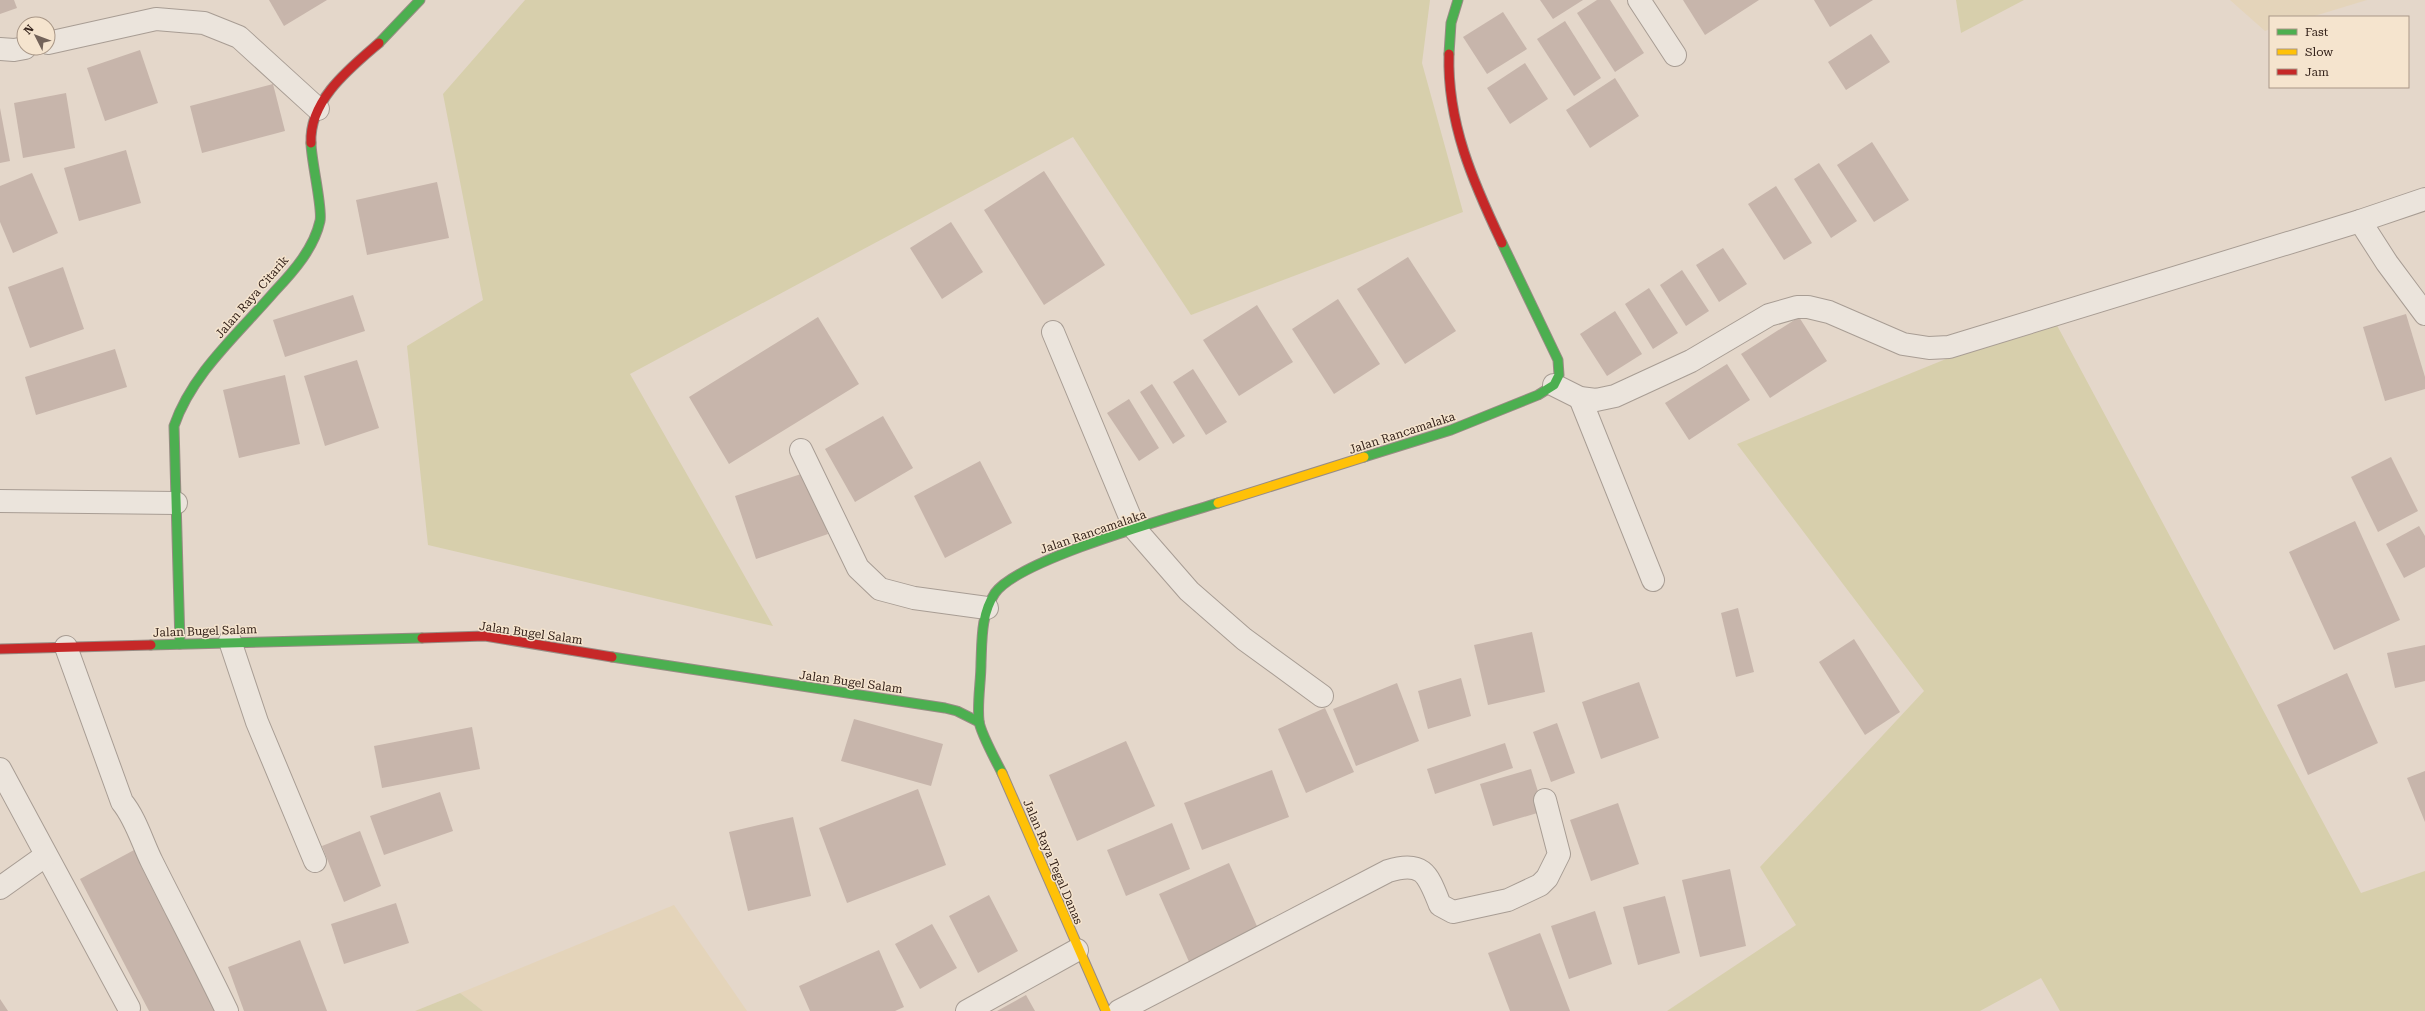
<svg xmlns="http://www.w3.org/2000/svg" width="2425" height="1011" font-family="'Roboto Serif',serif">
  <style>
    .farmland { fill: #e4d4ba }
    .green { fill: #d7cfac }
    .building { fill: #c7b5ab }
    .lines { fill: none; stroke-linecap: round; stroke-linejoin: round }
    .street-casing { stroke: #a89d94; stroke-width: 24 }
    .fast-casing { stroke: #988c84; stroke-width: 11 }
    .slow-casing { stroke: #988c84; stroke-width: 11 }
    .jam-casing { stroke: #988c84; stroke-width: 11 }
    .street { stroke: #ebe4dc; stroke-width: 22 }
    .fast { stroke: #4caf50; stroke-width: 9 }
    .slow { stroke: #ffc107; stroke-width: 9 }
    .jam { stroke: #c62828; stroke-width: 9 }
    .labels { text-anchor: middle; stroke-width: 3; stroke-linejoin: round; paint-order: stroke }
    .street-label { font-size: 12px; fill: #36241c; stroke: #f5e4ce }
  </style>
  <rect width="100%" height="100%" fill="#e4d7ca"/>
  <g class="farmland">
    <polygon points="2230,0 2367,0 2311,17 2270,17 2270,29 2265,31"/>
    <polygon points="674,905 747,1011 483,1011 460,993"/>
  </g>
  <g class="green">
    <polygon points="525,0 1430,0 1422,63 1463,212 1191,315 1073,137 630,374 773,626 428,545 407,346 483,300 443,94"/>
    <polygon points="1956,0 2024,0 1961,33"/>
    <polygon points="2052,316 2361,893 2425,871 2425,1011 2060,1011 2041,978 1980,1011 1667,1011 1796,925 1760,867 1924,691 1737,444"/>
    <polygon points="460,993 483,1011 415,1011"/>
  </g>
  <g class="building">
    <polygon points="0,0 14,0 17,8 0,14"/>
    <polygon points="269,0 327,0 284,26"/>
    <polygon points="1540,0 1583,0 1553,19"/>
    <polygon points="1597,0 1610,0 1644,53 1615,72 1577,13"/>
    <polygon points="1683,0 1759,0 1705,35"/>
    <polygon points="1814,0 1873,0 1830,27"/>
    <polygon points="1503,12 1527,49 1487,74 1463,37"/>
    <polygon points="1565,21 1601,78 1574,96 1537,39"/>
    <polygon points="1871,34 1890,62 1846,90 1828,62"/>
    <polygon points="140,50 158,103 105,121 87,68"/>
    <polygon points="1525,63 1548,99 1510,124 1487,88"/>
    <polygon points="1615,78 1639,116 1590,148 1566,110"/>
    <polygon points="273,84 285,131 202,153 190,106"/>
    <polygon points="66,93 75,148 23,158 14,103"/>
    <polygon points="0,108 10,161 0,163"/>
    <polygon points="1872,142 1909,200 1874,222 1837,165"/>
    <polygon points="126,150 141,203 79,221 64,168"/>
    <polygon points="1819,163 1857,221 1831,238 1794,179"/>
    <polygon points="1044,171 1105,265 1044,305 984,210"/>
    <polygon points="32,173 58,233 13,253 0,222 0,186"/>
    <polygon points="437,182 449,238 367,255 356,200"/>
    <polygon points="1776,186 1812,243 1784,260 1748,204"/>
    <polygon points="951,222 983,272 942,299 910,248"/>
    <polygon points="1723,248 1747,284 1719,302 1696,265"/>
    <polygon points="1408,257 1456,331 1405,364 1357,289"/>
    <polygon points="63,267 84,329 30,348 8,287"/>
    <polygon points="1682,270 1709,311 1686,326 1660,285"/>
    <polygon points="1649,288 1678,333 1653,349 1625,304"/>
    <polygon points="353,295 365,331 285,357 273,320"/>
    <polygon points="1338,299 1380,364 1334,394 1292,329"/>
    <polygon points="1257,305 1293,362 1239,396 1203,340"/>
    <polygon points="1615,311 1642,354 1607,376 1580,334"/>
    <polygon points="2406,314 2425,377 2425,389 2385,401 2363,327"/>
    <polygon points="818,317 859,384 729,464 689,397"/>
    <polygon points="1799,317 1827,361 1770,398 1741,354"/>
    <polygon points="115,349 127,387 36,415 25,377"/>
    <polygon points="357,360 379,428 325,446 304,376"/>
    <polygon points="1727,364 1750,400 1689,440 1665,403"/>
    <polygon points="1193,369 1227,422 1206,435 1173,382"/>
    <polygon points="285,375 300,444 239,458 223,390"/>
    <polygon points="1152,384 1185,436 1173,444 1140,392"/>
    <polygon points="1129,399 1159,448 1139,461 1107,413"/>
    <polygon points="883,416 913,468 855,502 825,449"/>
    <polygon points="2391,457 2418,511 2378,532 2351,477"/>
    <polygon points="980,461 1012,523 945,558 914,496"/>
    <polygon points="807,472 828,534 756,559 735,496"/>
    <polygon points="2355,521 2400,620 2334,650 2289,552"/>
    <polygon points="2419,526 2425,536 2425,567 2404,578 2386,544"/>
    <polygon points="1738,608 1754,672 1736,677 1721,613"/>
    <polygon points="1532,632 1545,692 1488,705 1474,645"/>
    <polygon points="1854,639 1900,712 1865,735 1819,662"/>
    <polygon points="2425,645 2425,681 2395,688 2387,653"/>
    <polygon points="2347,673 2378,743 2308,775 2277,705"/>
    <polygon points="1461,678 1471,716 1428,729 1418,691"/>
    <polygon points="1639,682 1659,738 1601,759 1582,702"/>
    <polygon points="1397,683 1419,741 1356,766 1333,709"/>
    <polygon points="1325,708 1354,772 1306,793 1278,729"/>
    <polygon points="854,719 943,744 931,786 841,761"/>
    <polygon points="1557,723 1575,773 1551,782 1533,732"/>
    <polygon points="472,727 480,769 382,788 374,746"/>
    <polygon points="1126,741 1155,806 1077,841 1049,775"/>
    <polygon points="1505,743 1513,768 1435,794 1427,769"/>
    <polygon points="1531,769 1544,811 1493,826 1480,784"/>
    <polygon points="1272,770 1289,817 1202,850 1184,803"/>
    <polygon points="2425,771 2425,822 2407,778"/>
    <polygon points="918,789 946,865 847,903 819,828"/>
    <polygon points="440,792 453,831 384,855 370,816"/>
    <polygon points="1618,803 1639,864 1591,881 1570,820"/>
    <polygon points="793,817 811,896 748,911 729,832"/>
    <polygon points="1172,823 1190,869 1126,896 1107,850"/>
    <polygon points="360,831 381,886 344,902 322,846"/>
    <polygon points="136,849 221,1011 149,1011 80,879"/>
    <polygon points="1229,863 1260,933 1190,964 1159,894"/>
    <polygon points="1730,869 1746,946 1700,957 1682,880"/>
    <polygon points="989,895 1018,951 978,973 949,916"/>
    <polygon points="1665,896 1680,953 1638,965 1623,907"/>
    <polygon points="396,903 409,943 344,964 331,924"/>
    <polygon points="1595,911 1612,964 1569,979 1551,926"/>
    <polygon points="932,924 957,968 920,989 895,944"/>
    <polygon points="1540,933 1570,1011 1510,1011 1488,953"/>
    <polygon points="300,940 327,1011 244,1011 228,967"/>
    <polygon points="879,950 904,1007 895,1011 810,1011 799,986"/>
    <polygon points="1026,995 1035,1011 997,1011"/>
    <polygon points="0,999 8,1011 0,1011"/>
  </g>
  <g class="lines">
    <g class="street-casing">
      <g id="street">
        <polyline points="1639,0 1675,55"/>
        <polyline points="48,43 156,19 204,23 239,37 318,109"/>
        <polyline points="0,49 14,50 25,48"/>
        <polyline points="2360,221 2387,263 2425,314"/>
        <polyline points="1053,332 1135,529 1189,591 1244,639 1322,696"/>
        <polyline points="1554,385 1580,398 1596,400 1615,396 1691,361 1769,315 1797,307 1808,307 1829,312 1903,344 1929,348 1949,347 2360,221 2425,199"/>
        <polyline points="1580,398 1653,580"/>
        <polyline points="801,450 858,568 880,589 914,598 987,608"/>
        <polyline points="0,501 176,503"/>
        <polyline points="230,641 257,722 315,861"/>
        <path d="M66,647L122,802C136,819 142,842 152,862C177,912 203,961 227,1011"/>
        <polyline points="0,769 129,1008"/>
        <polyline points="0,888 45,856"/>
        <polyline points="967,1011 1077,950"/>
        <path d="M1119,1011L1388,871C1424,860 1428,875 1440,905L1453,912L1508,900L1540,885L1547,878L1559,854L1545,800"/>
      </g>
    </g>
    <g class="fast-casing">
      <g id="fast">
        <polyline points="379,43 420,0"/>
        <polyline points="1449,54 1451,23 1458,0"/>
        <polyline points="1364,457 1451,430 1538,395 1554,385 1559,375 1558,360 1502,243"/>
        <path d="M180,644L174,426C192,373 239,333 275,291C294,271 314,248 320,221C323,209 311,160 311,143"/>
        <polyline points="151,645 422,638"/>
        <polyline points="612,657 945,708 957,711 979,722"/>
        <path d="M1002,773C996,761 980,732 979,721C977,702 981,682 981,663C982,639 981,614 995,593C1019,559 1173,517 1218,503"/>
      </g>
    </g>
    <g class="slow-casing">
      <g id="slow">
        <polyline points="1218,503 1364,457"/>
        <polyline points="1002,773 1106,1011"/>
      </g>
    </g>
    <g class="jam-casing">
      <g id="jam">
        <path d="M1449,54C1447,123 1473,182 1502,243"/>
        <path d="M311,143C309,100 350,68 379,43"/>
        <polyline points="422,638 485,636 612,657"/>
        <polyline points="0,649 151,645"/>
      </g>
    </g>
    <use href="#street" class="street"/>
    <use href="#fast" class="fast"/>
    <use href="#slow" class="slow"/>
    <use href="#jam" class="jam"/>
  </g>
  <g class="labels">
    <g class="street-label">
      <text transform="translate(252 297) rotate(-49)" y="4">Jalan Raya Citarik</text>
      <text transform="translate(1402 433) rotate(-18)" y="4">Jalan Rancamalaka</text>
      <text transform="translate(1093 532) rotate(-19)" y="4">Jalan Rancamalaka</text>
      <text transform="translate(205 631) rotate(-2)" y="4">Jalan Bugel Salam</text>
      <text transform="translate(531 633) rotate(8)" y="4">Jalan Bugel Salam</text>
      <text transform="translate(851 682) rotate(8)" y="4">Jalan Bugel Salam</text>
      <text transform="translate(1053 862) rotate(67)" y="4">Jalan Raya Tegal Danas</text>
    </g>
  </g>
  <rect x="2269" y="16" width="140" height="72" fill="#f5e4ce" stroke="#a99787"/>
  <rect x="2277" y="29" width="20" height="6" fill="#4caf50" stroke="#a99787"/>
  <text x="2305" y="36" font-size="12" fill="#36241c">Fast</text>
  <rect x="2277" y="49" width="20" height="6" fill="#ffc107" stroke="#a99787"/>
  <text x="2305" y="56" font-size="12" fill="#36241c">Slow</text>
  <rect x="2277" y="69" width="20" height="6" fill="#c62828" stroke="#a99787"/>
  <text x="2305" y="76" font-size="12" fill="#36241c">Jam</text>
  <g transform="translate(36 36) rotate(312)"><circle r="19" fill="#f5e4ce" stroke="#a99787"/>
  <path d="M0-3L7 15L0 10L-7 15Z" fill="#736359"/>
  <text y="-6" font-size="11" font-weight="bold" text-anchor="middle" fill="#36241c">N</text>
  </g>
</svg>
